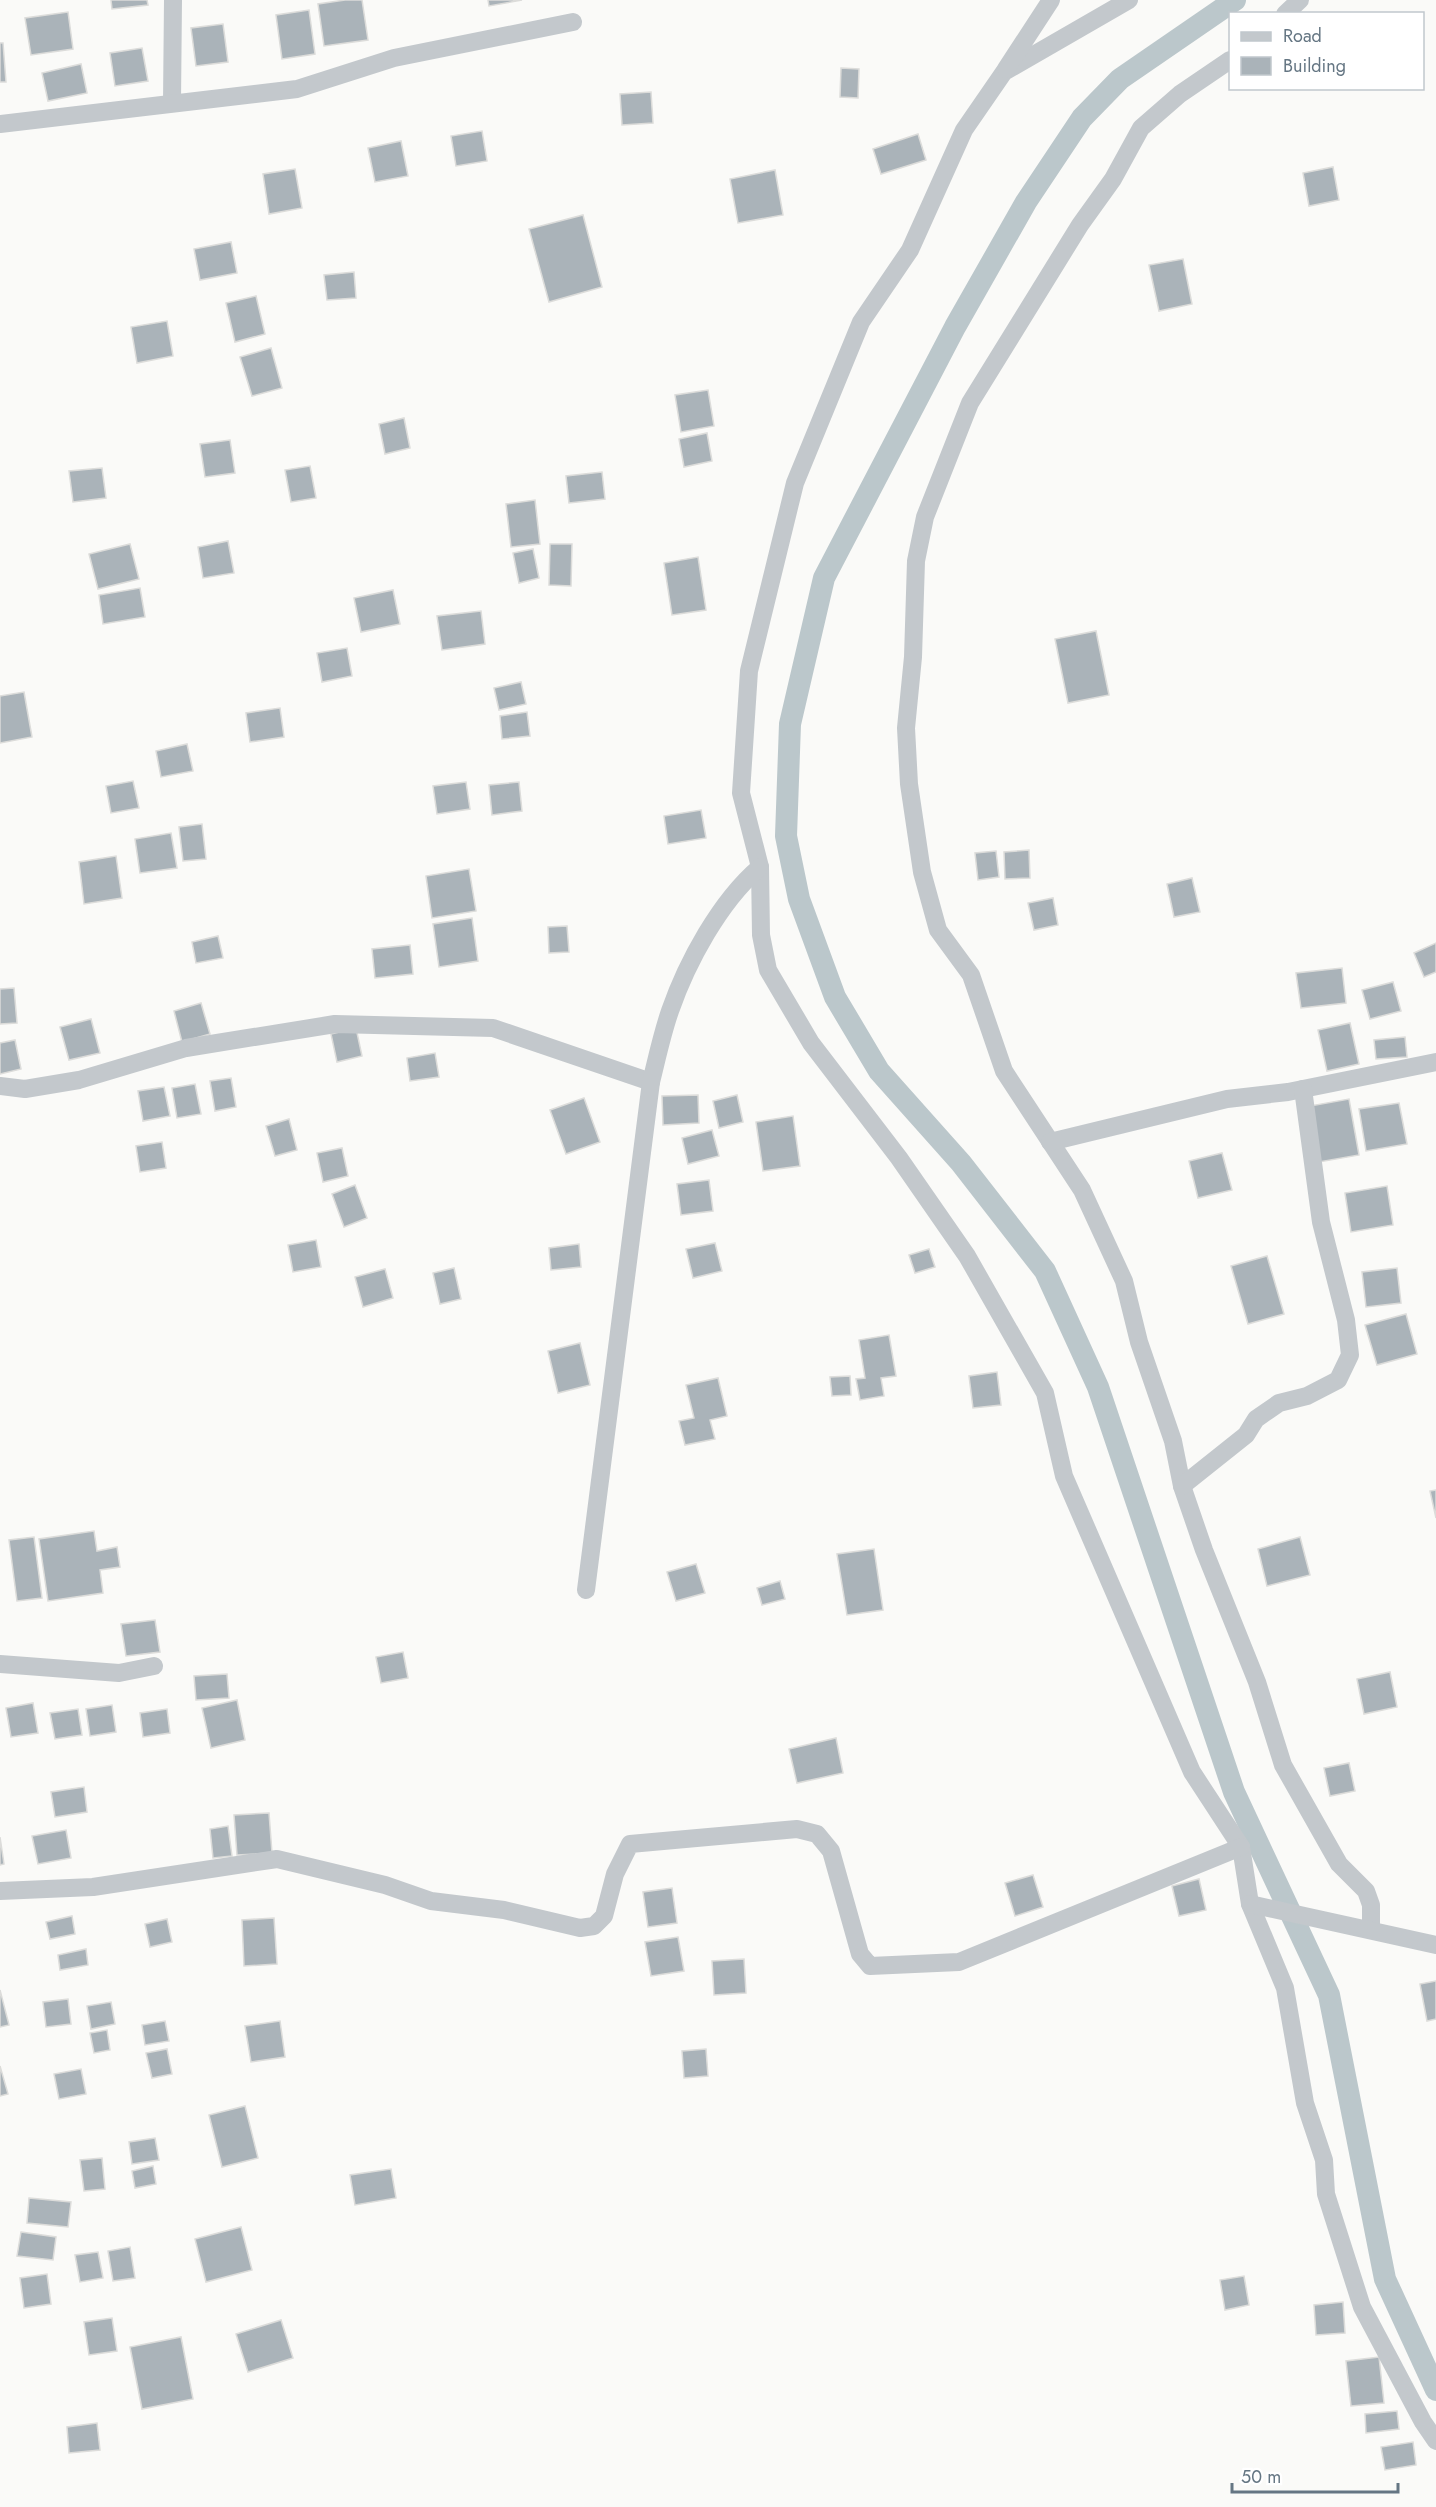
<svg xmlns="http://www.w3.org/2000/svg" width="1436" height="2507" font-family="Jost,sans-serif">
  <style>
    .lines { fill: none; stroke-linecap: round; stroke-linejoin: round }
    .canal { stroke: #bbc7cb; stroke-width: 22 }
    .building { fill: #aab3b9; stroke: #dcdcda; stroke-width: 1.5 }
    .street { stroke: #c3c8cc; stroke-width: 18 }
  </style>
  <rect width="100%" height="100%" fill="#fafaf8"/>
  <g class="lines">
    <polyline class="canal" points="1235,0 1120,79 1082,118 1026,202 955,327 824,578 790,724 786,836 799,899 835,997 879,1071 961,1163 1045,1271 1098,1387 1234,1792 1329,1995 1385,2279 1436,2390"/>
  </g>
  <g class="building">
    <polygon points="111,0 147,0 148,5 112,9"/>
    <polygon points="345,0 362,0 368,40 324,46 318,4"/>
    <polygon points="488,0 522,0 489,6"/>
    <polygon points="309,10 315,54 282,59 276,15"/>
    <polygon points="68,12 73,49 31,55 25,18"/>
    <polygon points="223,24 228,62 196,66 191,28"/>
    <polygon points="0,43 3,43 6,82 0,82"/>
    <polygon points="142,48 148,81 115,86 110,53"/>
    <polygon points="81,64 87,93 48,101 42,73"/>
    <polygon points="841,68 859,69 858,98 840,97"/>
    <polygon points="651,92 653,123 622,125 620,94"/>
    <polygon points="482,131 487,161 456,166 451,136"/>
    <polygon points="918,134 926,160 881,174 873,149"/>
    <polygon points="401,141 408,176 375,182 368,148"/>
    <polygon points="1333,167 1339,200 1309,206 1303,173"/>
    <polygon points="295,169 302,208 269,214 263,174"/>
    <polygon points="775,170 783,215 738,223 730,179"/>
    <polygon points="583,215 602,287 549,302 529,229"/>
    <polygon points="231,242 237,273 200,280 194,249"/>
    <polygon points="1183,259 1192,304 1159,311 1149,265"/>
    <polygon points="354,272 356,298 327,300 324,275"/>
    <polygon points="256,296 265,334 235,342 226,303"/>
    <polygon points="167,321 173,356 137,363 131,327"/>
    <polygon points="271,348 282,388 252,396 240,357"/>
    <polygon points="708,390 714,426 681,432 675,395"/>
    <polygon points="404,418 410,448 385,454 379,424"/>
    <polygon points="707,433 712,461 684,467 679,439"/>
    <polygon points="230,440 235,473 205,477 200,444"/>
    <polygon points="310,466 316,498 291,502 285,470"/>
    <polygon points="102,468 106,498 73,502 69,471"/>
    <polygon points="602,472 605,499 569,503 566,476"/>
    <polygon points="535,500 540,544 511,547 506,504"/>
    <polygon points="228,541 234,573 203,578 198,547"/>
    <polygon points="130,544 139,579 98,589 89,554"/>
    <polygon points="550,544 572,544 571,586 549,585"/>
    <polygon points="533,549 539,578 519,583 513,553"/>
    <polygon points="698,557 706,610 672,615 664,563"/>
    <polygon points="140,588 145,617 103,624 99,595"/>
    <polygon points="393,590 400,624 361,632 354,598"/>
    <polygon points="481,611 485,644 442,650 437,616"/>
    <polygon points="1096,631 1109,695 1068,703 1055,639"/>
    <polygon points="347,648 352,676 322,682 317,653"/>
    <polygon points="521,682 526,704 499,710 494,688"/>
    <polygon points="24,692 32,737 0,743 0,696"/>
    <polygon points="280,708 284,737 250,742 246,713"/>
    <polygon points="527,712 530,736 502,739 500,716"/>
    <polygon points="187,744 193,771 161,777 156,751"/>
    <polygon points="133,781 139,808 111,813 106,786"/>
    <polygon points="466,782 470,809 437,814 433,786"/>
    <polygon points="519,782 522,811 492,815 489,785"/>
    <polygon points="701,810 706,838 668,844 664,816"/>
    <polygon points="202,824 206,859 183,861 179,827"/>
    <polygon points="171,833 177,868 140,873 135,839"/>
    <polygon points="1029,850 1030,878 1005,879 1004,852"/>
    <polygon points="996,851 999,877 978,880 975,853"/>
    <polygon points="116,856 122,898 84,904 79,862"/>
    <polygon points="469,869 476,911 432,918 426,876"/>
    <polygon points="1192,878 1200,912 1174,917 1167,884"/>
    <polygon points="1053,898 1058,925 1034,930 1028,903"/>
    <polygon points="472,918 478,961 439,967 433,924"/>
    <polygon points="567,926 569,952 549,953 548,927"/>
    <polygon points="218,936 223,958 196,963 192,942"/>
    <polygon points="1436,943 1436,972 1424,977 1414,953"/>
    <polygon points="410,945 413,974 375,978 372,949"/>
    <polygon points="1342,968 1346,1003 1301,1008 1296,973"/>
    <polygon points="1393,982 1401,1011 1370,1019 1362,990"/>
    <polygon points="14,988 17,1023 0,1024 0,989"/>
    <polygon points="201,1003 210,1034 182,1042 174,1011"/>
    <polygon points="91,1019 100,1053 69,1060 60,1027"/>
    <polygon points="1350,1023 1359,1064 1327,1071 1318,1030"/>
    <polygon points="356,1028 362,1056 337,1062 331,1034"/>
    <polygon points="1405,1037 1407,1057 1376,1059 1374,1040"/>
    <polygon points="15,1040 21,1069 0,1074 0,1043"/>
    <polygon points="435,1053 439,1077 410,1081 407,1058"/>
    <polygon points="231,1078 236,1107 215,1111 210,1081"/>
    <polygon points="195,1084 201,1114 177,1118 172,1088"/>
    <polygon points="164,1087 170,1116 143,1121 138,1091"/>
    <polygon points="698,1095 699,1123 663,1125 662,1096"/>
    <polygon points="737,1095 743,1122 719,1128 713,1101"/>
    <polygon points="584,1098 600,1142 566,1154 550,1110"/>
    <polygon points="1349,1099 1359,1155 1319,1162 1310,1106"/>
    <polygon points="1399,1103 1407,1144 1366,1151 1359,1109"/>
    <polygon points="793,1116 800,1166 763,1171 756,1122"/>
    <polygon points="289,1119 297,1150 275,1156 266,1126"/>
    <polygon points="712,1130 719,1156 688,1164 682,1138"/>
    <polygon points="162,1142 166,1168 140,1172 136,1146"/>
    <polygon points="342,1148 348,1176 323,1182 317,1153"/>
    <polygon points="1222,1153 1232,1190 1198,1198 1189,1161"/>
    <polygon points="709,1180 713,1211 681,1215 677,1184"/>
    <polygon points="355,1185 367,1218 344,1227 332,1194"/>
    <polygon points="1387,1186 1393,1225 1351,1232 1345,1193"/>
    <polygon points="316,1240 321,1267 293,1272 288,1245"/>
    <polygon points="715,1243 722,1271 693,1278 686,1249"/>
    <polygon points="579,1244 581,1267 551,1270 549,1248"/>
    <polygon points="929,1249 935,1267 915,1273 909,1255"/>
    <polygon points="1267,1256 1284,1314 1248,1324 1231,1266"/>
    <polygon points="454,1268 461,1299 440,1304 433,1273"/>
    <polygon points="1397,1268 1401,1303 1366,1307 1362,1272"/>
    <polygon points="385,1269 393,1298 363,1307 355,1277"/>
    <polygon points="1406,1314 1417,1354 1377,1365 1365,1325"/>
    <polygon points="889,1335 896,1376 881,1378 884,1396 860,1400 856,1379 865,1378 859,1340"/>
    <polygon points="580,1343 590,1385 558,1393 548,1351"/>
    <polygon points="997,1372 1001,1405 973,1408 969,1376"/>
    <polygon points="850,1376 851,1395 832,1396 830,1377"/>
    <polygon points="718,1378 727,1416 710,1420 715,1439 685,1445 679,1421 694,1418 686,1385"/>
    <polygon points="1436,1490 1436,1518 1430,1491"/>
    <polygon points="94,1531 97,1551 117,1547 120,1567 100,1570 103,1593 48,1601 39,1539"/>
    <polygon points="34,1537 42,1598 17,1601 9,1540"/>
    <polygon points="1300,1537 1310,1575 1267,1586 1258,1549"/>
    <polygon points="874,1549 883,1610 847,1615 837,1554"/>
    <polygon points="696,1564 705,1593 676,1601 667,1572"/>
    <polygon points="780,1581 785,1599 762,1605 757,1588"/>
    <polygon points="155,1620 160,1652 126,1656 121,1624"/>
    <polygon points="403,1652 408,1678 381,1683 376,1657"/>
    <polygon points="1390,1672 1397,1707 1364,1714 1357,1679"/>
    <polygon points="227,1674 229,1698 196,1700 194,1676"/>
    <polygon points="237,1700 245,1740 211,1748 202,1708"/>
    <polygon points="33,1703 38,1733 11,1737 6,1708"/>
    <polygon points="112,1705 116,1732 90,1736 86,1709"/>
    <polygon points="78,1709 82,1735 55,1739 50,1713"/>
    <polygon points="167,1709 170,1733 143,1737 140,1713"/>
    <polygon points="836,1738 843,1773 797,1783 789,1749"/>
    <polygon points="1349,1763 1355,1791 1330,1796 1324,1768"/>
    <polygon points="84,1787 87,1812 55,1817 51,1792"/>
    <polygon points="269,1813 272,1853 237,1855 234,1815"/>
    <polygon points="228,1826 232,1856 213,1858 210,1829"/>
    <polygon points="66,1830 71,1858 38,1864 32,1836"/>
    <polygon points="0,1837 4,1864 0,1865"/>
    <polygon points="1033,1875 1043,1907 1015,1916 1005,1883"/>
    <polygon points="1199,1879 1206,1910 1179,1916 1172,1886"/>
    <polygon points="672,1888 677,1923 648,1927 643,1892"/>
    <polygon points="72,1916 75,1934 50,1939 46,1922"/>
    <polygon points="274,1918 277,1964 244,1966 242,1920"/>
    <polygon points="167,1919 172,1942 150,1947 145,1924"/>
    <polygon points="678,1937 684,1971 651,1976 645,1942"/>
    <polygon points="86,1949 88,1965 60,1970 58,1955"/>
    <polygon points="744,1959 746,1993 714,1995 712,1961"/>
    <polygon points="1436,1981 1436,2019 1427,2021 1420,1984"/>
    <polygon points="0,1990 9,2025 0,2027"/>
    <polygon points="68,1999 71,2024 46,2027 43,2002"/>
    <polygon points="111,2002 115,2024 91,2029 87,2006"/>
    <polygon points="165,2021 169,2041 145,2045 142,2025"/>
    <polygon points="280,2021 285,2057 251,2062 245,2026"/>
    <polygon points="107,2030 110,2050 94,2053 90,2033"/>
    <polygon points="167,2049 172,2074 152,2078 146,2053"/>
    <polygon points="706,2049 708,2076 684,2078 682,2051"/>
    <polygon points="0,2066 8,2094 0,2096"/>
    <polygon points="81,2069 86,2094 59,2099 54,2074"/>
    <polygon points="245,2106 258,2158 222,2167 209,2115"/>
    <polygon points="155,2138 159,2160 132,2164 129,2142"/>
    <polygon points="102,2158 105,2189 84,2191 80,2160"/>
    <polygon points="153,2166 156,2184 135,2188 132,2171"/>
    <polygon points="391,2169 396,2198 355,2205 350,2175"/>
    <polygon points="29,2198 71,2202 68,2227 27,2223"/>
    <polygon points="241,2227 252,2270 206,2282 195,2239"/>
    <polygon points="21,2232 56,2237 53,2260 17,2256"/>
    <polygon points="130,2247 135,2278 113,2281 108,2251"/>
    <polygon points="98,2252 103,2278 80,2282 75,2255"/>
    <polygon points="47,2274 51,2304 24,2308 20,2278"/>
    <polygon points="1244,2276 1249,2305 1225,2310 1220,2280"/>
    <polygon points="1343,2302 1345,2333 1316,2335 1314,2305"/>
    <polygon points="112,2318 117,2351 89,2355 84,2322"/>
    <polygon points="281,2320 293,2358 248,2372 236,2334"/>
    <polygon points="181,2337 193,2399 142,2409 130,2347"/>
    <polygon points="1379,2357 1384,2403 1351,2406 1346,2361"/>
    <polygon points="1397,2411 1399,2429 1366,2433 1365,2414"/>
    <polygon points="97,2423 100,2450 69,2453 67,2427"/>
    <polygon points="1413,2442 1416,2465 1385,2470 1381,2447"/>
  </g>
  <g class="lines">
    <g class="street">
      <polyline points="1129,0 1004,72 964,130 910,250 861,322 795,483 749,671 741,793 760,867 761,935 768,970 811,1043 899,1158 967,1256 1045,1393 1064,1476 1192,1772 1241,1847 1250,1904 1285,1988 1305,2103 1324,2160 1326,2194 1362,2307 1423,2422 1436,2441"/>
      <polyline points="1285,14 1300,0"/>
      <polyline points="1230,60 1180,94 1141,128 1113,179 1080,225 970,403 925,517 916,561 913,657 906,728 909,784 922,872 938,930 971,975 1004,1071 1082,1190 1124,1281 1139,1342 1173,1441 1182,1486 1204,1550 1257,1682 1283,1765 1339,1864 1366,1891 1371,1905 1371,1929"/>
      <polyline points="1006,69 1051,0"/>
      <polyline points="172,102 173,0"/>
      <polyline points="0,124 297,89 394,58 573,22"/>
      <polyline points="0,1086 25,1089 79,1080 186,1048 335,1024 493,1028 651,1082"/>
      <polyline points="1050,1142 1227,1099 1288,1092 1436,1062"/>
      <polyline points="1182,1486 1246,1435 1256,1419 1279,1403 1307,1396 1338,1380 1350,1355 1346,1320 1321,1222 1303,1089"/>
      <path d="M586,1590L651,1082C657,1058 662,1034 670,1011C687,962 720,901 760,867"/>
      <polyline points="0,1664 119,1673 154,1666"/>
      <polyline points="0,1891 93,1887 277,1859 385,1885 431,1901 504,1910 580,1928 594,1926 604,1916 615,1874 630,1844 797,1829 817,1834 831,1851 860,1954 870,1966 959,1962 1241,1847"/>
      <polyline points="1250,1904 1436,1945"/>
    </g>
  </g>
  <rect x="1229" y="12" width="195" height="78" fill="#ffffff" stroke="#c1c8cd" stroke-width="1.5"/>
  <rect x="1241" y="32" width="30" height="9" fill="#c3c8cc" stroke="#c1c8cd" stroke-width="1.5"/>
  <text x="1283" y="42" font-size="18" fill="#657683">Road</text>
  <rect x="1241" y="57" width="30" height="18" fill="#aab3b9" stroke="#c1c8cd" stroke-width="1.5"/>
  <text x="1283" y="72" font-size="18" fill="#657683">Building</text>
  <path d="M1232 2483v9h166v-9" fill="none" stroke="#657683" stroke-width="3"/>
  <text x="1241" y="2483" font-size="18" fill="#657683" stroke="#ffffff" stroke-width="4.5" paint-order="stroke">50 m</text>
</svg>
